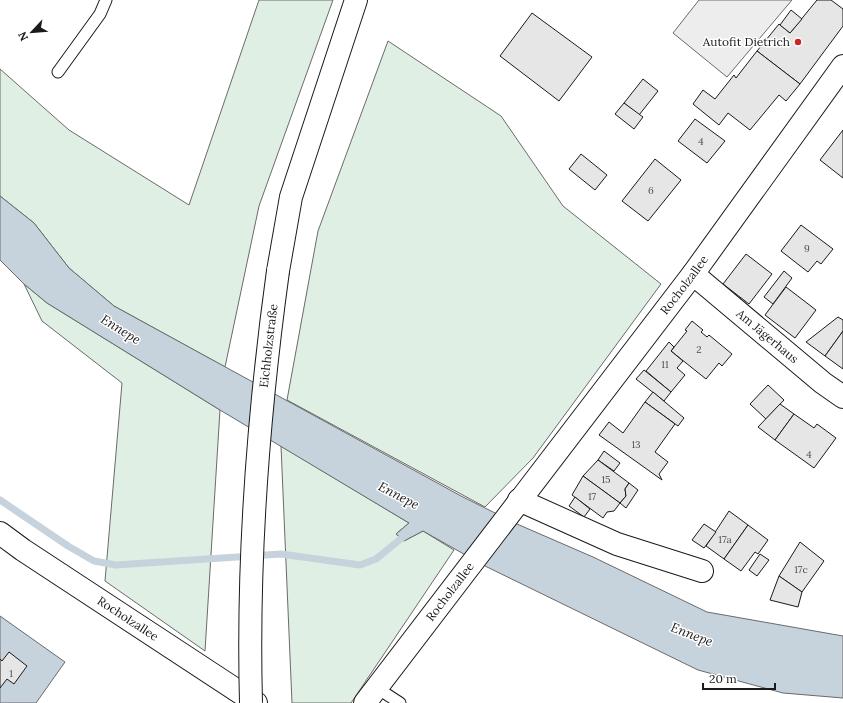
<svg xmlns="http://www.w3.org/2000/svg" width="843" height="703" font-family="Lora,serif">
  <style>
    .green { fill: #e0efe3; stroke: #6a6a6a }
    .parking { fill: #ededed; stroke: #6a6a6a }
    .water { fill: #c6d2dc; stroke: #6a6a6a }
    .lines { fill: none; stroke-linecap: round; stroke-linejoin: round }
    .stream { stroke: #c6d2dc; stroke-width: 7 }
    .building { fill: #e6e6e6; stroke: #1a1a1a }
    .service-casing { stroke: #1a1a1a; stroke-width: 13 }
    .minor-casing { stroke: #1a1a1a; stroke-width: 24 }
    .secondary-casing { stroke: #1a1a1a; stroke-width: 24 }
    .service { stroke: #fff; stroke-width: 11 }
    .minor { stroke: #fff; stroke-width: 22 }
    .secondary { stroke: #fff; stroke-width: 22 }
    .secondary-bridge-casing { stroke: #1a1a1a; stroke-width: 24; stroke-linecap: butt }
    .secondary-bridge { stroke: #fff; stroke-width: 22 }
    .poi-dot { fill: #c62828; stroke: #fff; stroke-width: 1.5 }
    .labels { text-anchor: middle; stroke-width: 3; stroke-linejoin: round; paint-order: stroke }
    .number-label { font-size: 10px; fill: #4d4d4d }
    .poi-label { font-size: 12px; fill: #1a1a1a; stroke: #fff; text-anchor: end }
    .street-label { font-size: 12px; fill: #1a1a1a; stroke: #fff }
    .water-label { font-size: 13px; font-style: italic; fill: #1a1a1a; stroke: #fff }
  </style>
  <rect width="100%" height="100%" fill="#fff"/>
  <g class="green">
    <polygon points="259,0 333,0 259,206 225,367 114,306 69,268 34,223 0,196 0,69 69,130 189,205"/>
    <polygon points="388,41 501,116 563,206 661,284 533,458 485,507 287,400 318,231"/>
    <polygon points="24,284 47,303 220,410 205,651 105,581 122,383 42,321"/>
    <polygon points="281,446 409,523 396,534 404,541 423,531 454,550 351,703 292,703"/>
  </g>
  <polygon class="parking" points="699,0 792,0 727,77 673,33"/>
  <g class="water">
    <polygon points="0,196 34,223 69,268 114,306 461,496 517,524 593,557 707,612 843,636 843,698 783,693 698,670 485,566 423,531 404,541 396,534 409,523 220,410 47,303 24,284 0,260"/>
    <polygon points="0,616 65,662 36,703 0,703"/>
  </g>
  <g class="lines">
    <polyline class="stream" points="0,500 68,546 94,561 116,565 281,554 360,565 376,559 408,533"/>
  </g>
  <g class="building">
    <polygon points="817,0 831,0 843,9 843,26 800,84 757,51 779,24 790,33"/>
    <polygon points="791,10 802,19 790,33 780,25"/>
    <polygon points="532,13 592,57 559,101 500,56"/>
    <polygon points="757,51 800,84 786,101 779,95 750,130 728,113 719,125 693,104 703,90 715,99 734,75 736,78"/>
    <polygon points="643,79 658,91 639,115 624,103"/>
    <polygon points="624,103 643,117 634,129 615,114"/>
    <polygon points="695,119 725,141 707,163 678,141"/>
    <polygon points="843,130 843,178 820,160"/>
    <polygon points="581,154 607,175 595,190 569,169"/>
    <polygon points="655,159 681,180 648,221 622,201"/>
    <polygon points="801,225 833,249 821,264 817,261 808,272 781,251"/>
    <polygon points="746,254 772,274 749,304 723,284"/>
    <polygon points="784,271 792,278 773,304 764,297"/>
    <polygon points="786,287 816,310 795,338 765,315"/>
    <polygon points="838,317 843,320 843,331 825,356 806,342"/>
    <polygon points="692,321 703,330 701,332 707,337 709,335 732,354 722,366 719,363 706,379 671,351 687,331 685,330"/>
    <polygon points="843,331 843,369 825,356"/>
    <polygon points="669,342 674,347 671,351 683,361 677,368 685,375 671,392 646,371"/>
    <polygon points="644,370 671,392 664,401 636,379"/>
    <polygon points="768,385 784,400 766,419 750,404"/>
    <polygon points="653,392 684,418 678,426 645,402"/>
    <polygon points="645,402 675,424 655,452 668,462 659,474 662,480 599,435 609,422 623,433"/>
    <polygon points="780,404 794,414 775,440 758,427"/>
    <polygon points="794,414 814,428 817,424 836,438 814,468 775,440"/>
    <polygon points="604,451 620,463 614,471 598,460"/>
    <polygon points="598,460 629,483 625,489 626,496 620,503 583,476"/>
    <polygon points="583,476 620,503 614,511 607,512 603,518 572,495"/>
    <polygon points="629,483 638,490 626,508 620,503 626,496 625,489"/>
    <polygon points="575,497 590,509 584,517 569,506"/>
    <polygon points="729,511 748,525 724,559 706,546"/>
    <polygon points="704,524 716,532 704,548 692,540"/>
    <polygon points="748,525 768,540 758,554 755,552 741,571 724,559"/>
    <polygon points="800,542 824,561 802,592 779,576"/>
    <polygon points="760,554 769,560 757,576 749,570"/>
    <polygon points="779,576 802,592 798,607 770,600"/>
    <polygon points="9,652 27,666 14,684 7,679 0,688 0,659 2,661"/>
  </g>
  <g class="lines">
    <g class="service-casing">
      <g id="service">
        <polyline points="58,72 100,14 106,0"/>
        <polyline points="377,688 400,703"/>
      </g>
    </g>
    <g class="minor-casing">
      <g id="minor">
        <path id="s1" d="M693,274L823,383L843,397"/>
        <polyline points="519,500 617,544 702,571"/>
        <path id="s2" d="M0,533L23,550L256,703"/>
        <path id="s3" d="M365,703L693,274L843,66"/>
      </g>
    </g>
    <g class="secondary-casing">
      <polyline id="secondary" points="278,271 291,197 356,0"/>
    </g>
    <use href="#service" class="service"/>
    <use href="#minor" class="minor"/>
    <use href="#secondary" class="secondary"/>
    <g class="secondary-bridge-casing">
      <g id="secondary-bridge">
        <path id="s4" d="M251,703C247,556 258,416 278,271"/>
      </g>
    </g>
    <use href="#secondary-bridge" class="secondary-bridge"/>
  </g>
  <circle class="poi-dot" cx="798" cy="42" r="4"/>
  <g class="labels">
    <g class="number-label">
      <text x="701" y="145">4</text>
      <text x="651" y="194">6</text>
      <text x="807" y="252">9</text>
      <text x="699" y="353">2</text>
      <text x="665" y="368">11</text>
      <text x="636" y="448">13</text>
      <text x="809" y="458">4</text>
      <text x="606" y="483">15</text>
      <text x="592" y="500">17</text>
      <text x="725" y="543">17a</text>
      <text x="801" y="573">17c</text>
      <text x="11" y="677">1</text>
    </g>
    <g class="poi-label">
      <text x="790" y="46">Autofit Dietrich</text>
    </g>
    <g class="street-label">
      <text dy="4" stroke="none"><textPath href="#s3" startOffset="526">Rocholzallee</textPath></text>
      <text dy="4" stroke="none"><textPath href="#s1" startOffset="97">Am Jägerhaus</textPath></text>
      <text dy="4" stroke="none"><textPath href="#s4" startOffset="358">Eichholzstraße</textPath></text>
      <text dy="4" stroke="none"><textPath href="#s3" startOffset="140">Rocholzallee</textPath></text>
      <text dy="4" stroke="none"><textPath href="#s2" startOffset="154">Rocholzallee</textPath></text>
    </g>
    <g class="water-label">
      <text transform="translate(121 329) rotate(32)" y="5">Ennepe</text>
      <text transform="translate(399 495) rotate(28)" y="5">Ennepe</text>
      <text transform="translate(692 634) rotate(21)" y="5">Ennepe</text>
    </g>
  </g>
  <g transform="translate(32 32) rotate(244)" stroke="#ffffff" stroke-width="3" paint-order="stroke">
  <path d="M0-3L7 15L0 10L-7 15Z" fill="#1a1a1a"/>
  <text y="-6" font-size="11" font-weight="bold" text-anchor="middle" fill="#1a1a1a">N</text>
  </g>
  <path d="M703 683v6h72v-6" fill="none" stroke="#1a1a1a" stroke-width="2"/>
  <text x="709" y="683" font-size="12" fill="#1a1a1a" stroke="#ffffff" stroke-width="3" paint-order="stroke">20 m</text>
</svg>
